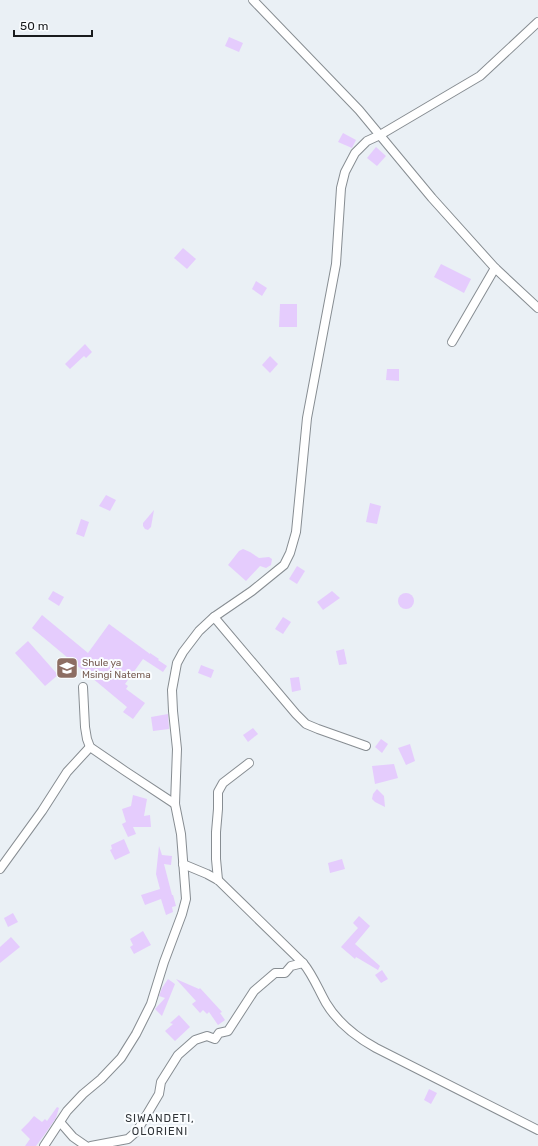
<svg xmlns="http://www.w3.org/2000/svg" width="538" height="1146" font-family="Rubik,sans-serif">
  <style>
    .building { fill: #e5ccfd }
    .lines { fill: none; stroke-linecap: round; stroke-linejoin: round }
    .street-casing { stroke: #878d92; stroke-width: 10 }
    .street { stroke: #fff; stroke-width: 8 }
    .labels { text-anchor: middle; stroke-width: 4; stroke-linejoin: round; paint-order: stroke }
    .education-label { font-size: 10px; fill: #785e54; stroke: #fafdff; text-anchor: start }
    .neighbourhood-label { font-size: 11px; letter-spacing: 1px; fill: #303438; stroke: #fafdff }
  </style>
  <rect width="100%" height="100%" fill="#eaf0f5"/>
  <g class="building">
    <polygon points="229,37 243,43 239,52 225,46"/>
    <polygon points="343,133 356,140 352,148 338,142"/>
    <polygon points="376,147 386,156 377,166 367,158"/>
    <polygon points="183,248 196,259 187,269 174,258"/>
    <polygon points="441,264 471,279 464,293 434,277"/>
    <polygon points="256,281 267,288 262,296 252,289"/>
    <polygon points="280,304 297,304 297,327 279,327"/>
    <polygon points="85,344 92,352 86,358 84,356 70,369 65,364"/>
    <polygon points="270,356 278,364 270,373 262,365"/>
    <polygon points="387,369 399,369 399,381 386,380"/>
    <polygon points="106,495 116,500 110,511 99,506"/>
    <polygon points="370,503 381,506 377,524 366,522"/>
    <polygon points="154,510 151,527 148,530 145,529 143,526 143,523"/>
    <polygon points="81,519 89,522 84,537 76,534"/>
    <polygon points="243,549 250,552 259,558 269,557 272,559 271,565 266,568 260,566 246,581 228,565 239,551"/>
    <polygon points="297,566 305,571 297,584 289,579"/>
    <polygon points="53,591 64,597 59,606 48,599"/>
    <polygon points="332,591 340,598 323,610 317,602"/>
    <circle cx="406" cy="601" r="8"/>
    <polygon points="42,615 88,653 109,624 150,654 150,653 159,659 158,660 167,666 163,672 143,659 125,684 128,686 126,689 145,703 133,719 123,712 127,707 32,628"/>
    <polygon points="283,617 291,622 283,634 275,629"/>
    <polygon points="28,641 58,675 45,686 15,653"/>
    <polygon points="344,649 347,664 339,665 336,651"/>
    <polygon points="201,665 214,670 211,678 198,673"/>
    <polygon points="299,677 301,690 292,692 290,678"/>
    <polygon points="168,714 169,729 153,731 151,717"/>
    <polygon points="253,728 258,734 248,742 243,735"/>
    <polygon points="381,739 388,744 382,753 375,747"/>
    <polygon points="410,744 415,761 406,765 398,748"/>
    <polygon points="394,764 398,778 375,784 372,766"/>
    <polygon points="377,789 384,796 385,807 375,802 372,799 373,794"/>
    <polygon points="133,795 147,799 144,816 150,815 151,827 133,827 136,834 128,837 122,824 126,822 122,809 131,806"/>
    <polygon points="124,839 130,853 115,860 110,850 112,849 111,845"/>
    <polygon points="159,846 162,855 172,856 171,865 164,864 172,895 173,895 176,906 172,907 173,912 166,915 161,899 145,905 141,895 160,889 156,874"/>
    <polygon points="342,859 345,869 330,873 328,863"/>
    <polygon points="13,913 18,922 8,927 4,918"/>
    <polygon points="359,916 370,926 355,944 380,966 378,970 356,957 355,959 341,947 358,928 353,923"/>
    <polygon points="143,931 151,945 134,954 130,947 133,945 130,939"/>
    <polygon points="11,937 20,947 0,963 0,947"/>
    <polygon points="382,970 388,979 381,983 375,975"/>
    <polygon points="168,979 175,984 162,1016 155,1009 165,998 159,996 162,988"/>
    <polygon points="176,979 199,989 200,988 222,1012 220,1013 225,1020 218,1025 209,1012 207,1014 203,1010 200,1013 192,1004 196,1001"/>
    <polygon points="179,1015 190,1027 175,1041 165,1031 173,1024 170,1023"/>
    <polygon points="429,1089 437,1093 431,1104 424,1100"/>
    <polygon points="57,1107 59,1108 56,1118 45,1134 36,1146 25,1146 30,1139 21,1130 29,1122 34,1116 42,1122 45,1119 47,1121"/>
  </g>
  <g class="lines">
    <g class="street-casing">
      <g id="street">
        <polyline points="253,0 359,110 432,198 495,268 538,308"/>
        <polyline points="452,342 495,268"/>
        <polyline points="214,617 296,714 306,724 318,729 366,746"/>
        <polyline points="83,687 85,727 87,739 90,747 125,771 175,804"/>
        <path d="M183,864L207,874L218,880L303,963C313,975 318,989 326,1003C338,1023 356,1037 376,1048L538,1130"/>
        <polyline points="0,869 42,811 67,772 90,747"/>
        <polyline points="218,880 216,859 216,832 218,809 218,792 223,783 249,763"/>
        <polyline points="60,1122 73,1137 86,1146"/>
        <polyline points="44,1146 67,1111 83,1094 101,1079 121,1058 136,1034 151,1004 164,962 182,914 186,899 181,834 175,804 177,749 173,711 172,690 177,663 183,652 199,631 214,617 252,591 284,565 290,553 296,532 307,418 336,264 341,188 345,172 355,153 367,141 380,135 480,76 538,22"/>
        <polyline points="91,1146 128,1139 137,1131 159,1094 161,1082 178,1055 195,1040 207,1036 215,1039 219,1033 228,1031 254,991 275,973 285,973 291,966 303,963"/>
      </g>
    </g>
    <use href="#street" class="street"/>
  </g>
  <defs>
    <g id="school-square" transform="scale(1.15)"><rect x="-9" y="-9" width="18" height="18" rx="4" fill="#8d6e63" stroke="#fafdff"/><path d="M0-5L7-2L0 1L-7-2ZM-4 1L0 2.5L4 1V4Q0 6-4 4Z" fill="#fff"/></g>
  </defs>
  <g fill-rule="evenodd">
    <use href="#school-square" x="67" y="668"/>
  </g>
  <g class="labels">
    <g class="education-label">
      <text x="82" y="666">Shule ya<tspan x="82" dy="12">Msingi Natema</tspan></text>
    </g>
    <g class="neighbourhood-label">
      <text x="160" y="1122">SIWANDETI,<tspan x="160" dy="13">OLORIENI</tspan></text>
    </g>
  </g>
  <path d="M14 30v6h78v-6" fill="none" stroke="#191b1d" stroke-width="2"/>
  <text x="20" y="30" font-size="12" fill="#191b1d" stroke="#fafdff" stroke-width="3" paint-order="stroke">50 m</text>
</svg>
